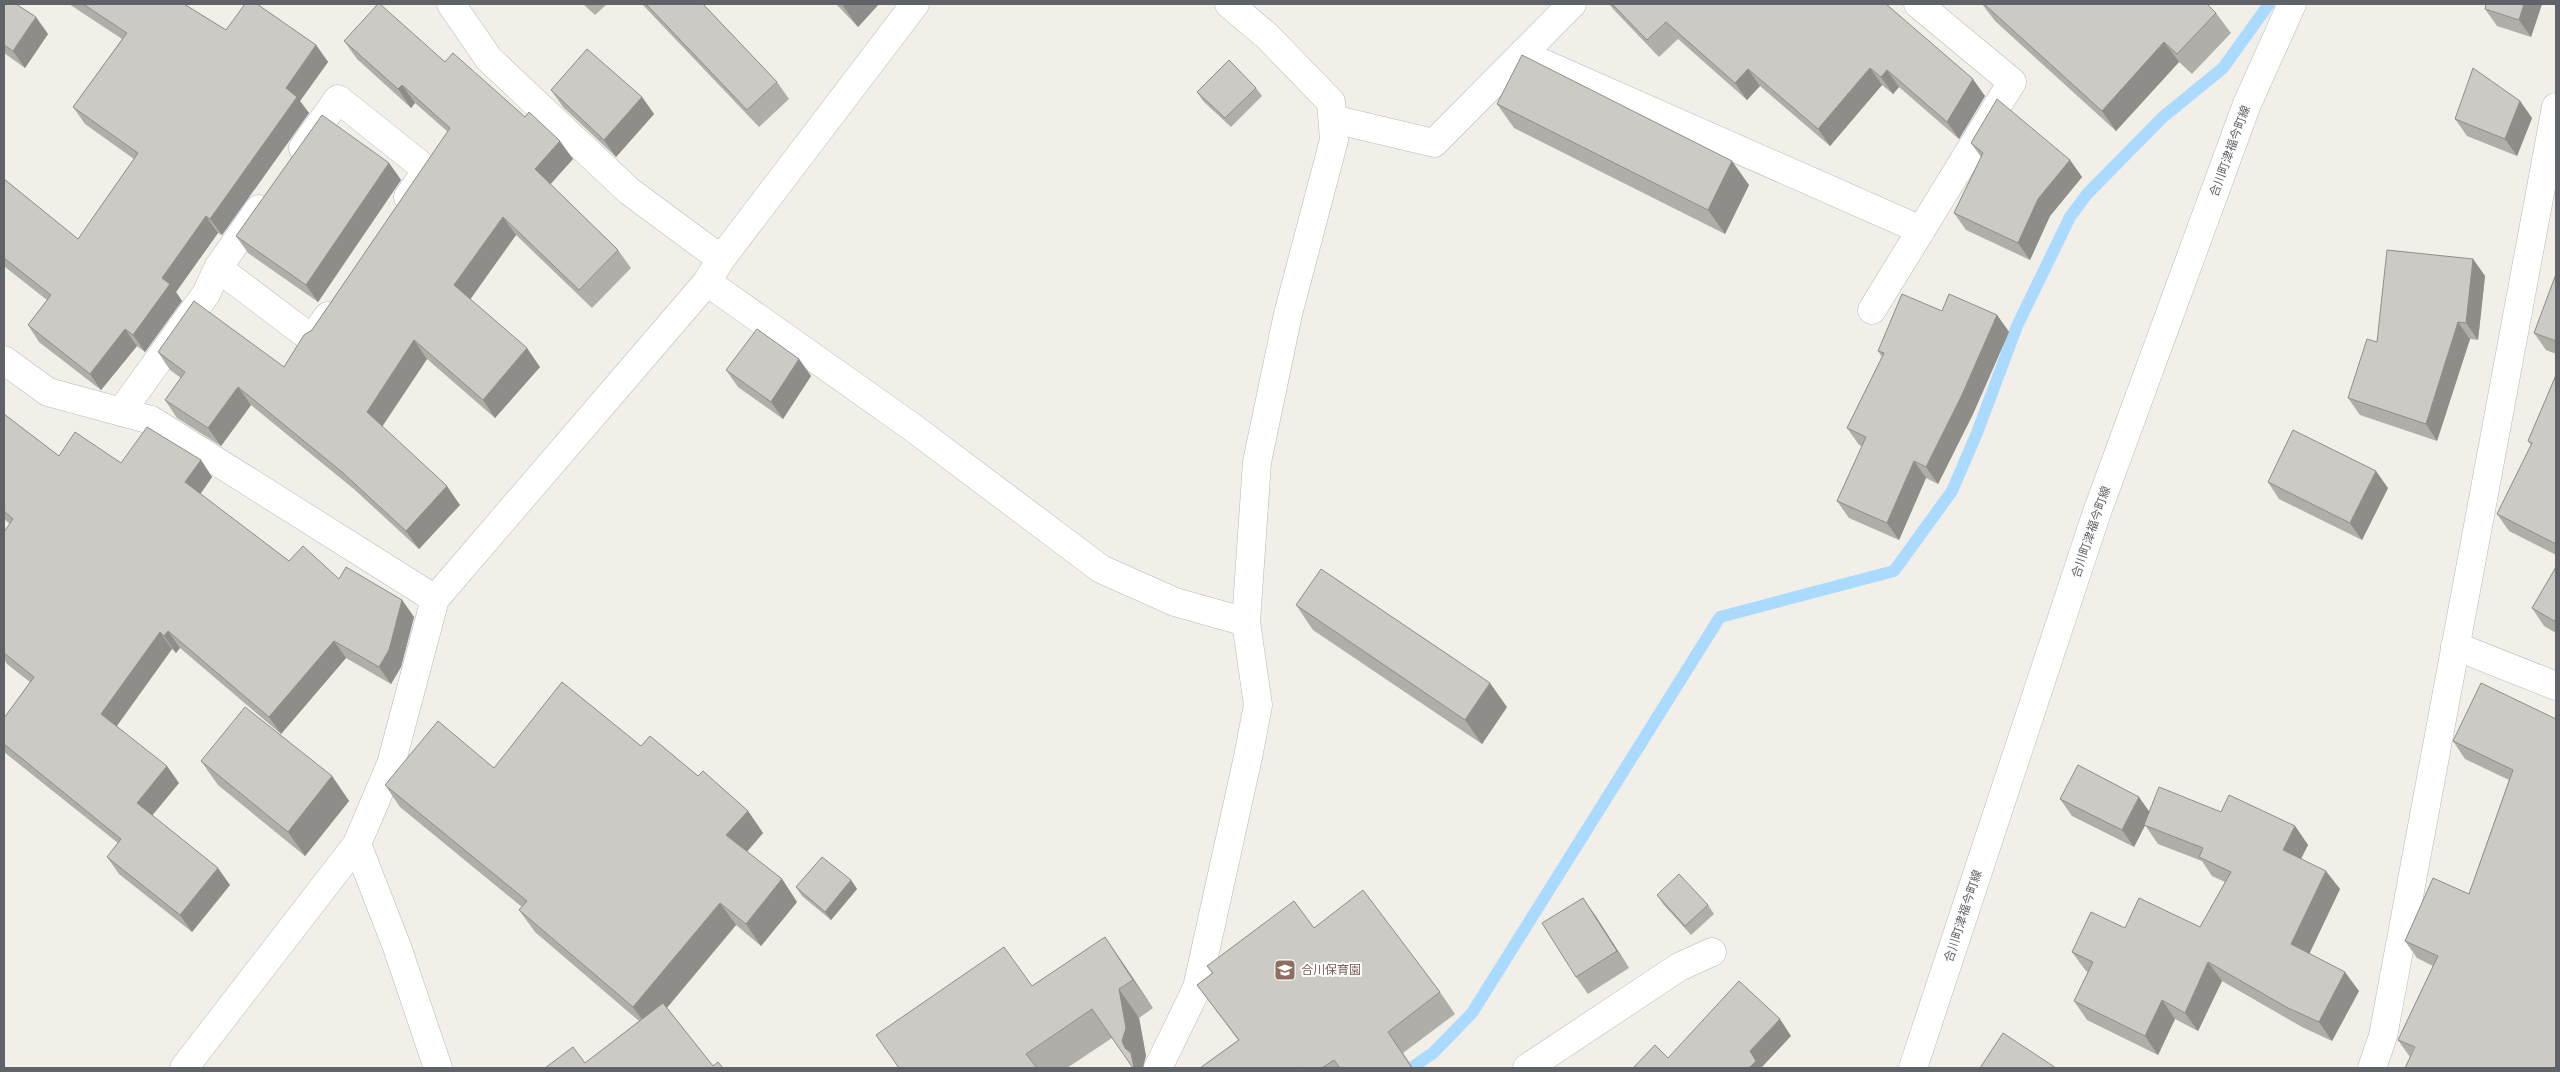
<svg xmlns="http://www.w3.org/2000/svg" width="2560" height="1072" font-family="Lato,'Noto Sans JP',sans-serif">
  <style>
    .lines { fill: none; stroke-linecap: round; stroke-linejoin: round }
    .stream { stroke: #aadaff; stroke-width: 12 }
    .street-casing { stroke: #b5b8bc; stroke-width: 29 }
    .secondary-casing { stroke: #b6babf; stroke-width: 29 }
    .street { stroke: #fff; stroke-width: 28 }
    .secondary { stroke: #fff; stroke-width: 28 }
    .wall { fill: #afaea9 }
    .shaded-wall { fill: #8f8d8a }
    .building { fill: #cccac5; stroke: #8f8d8a }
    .labels { text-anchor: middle; stroke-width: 4; stroke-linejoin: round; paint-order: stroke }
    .street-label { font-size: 12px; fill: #5f6368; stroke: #fff }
    .education-label { font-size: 12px; fill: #785e54; stroke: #fff; text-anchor: start }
  </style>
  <rect width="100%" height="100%" fill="#f1efe8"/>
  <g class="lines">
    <polyline class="stream" points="1411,1068 1433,1053 1472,1013 1720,617 1894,571 1952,491 1977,433 2017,326 2070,217 2087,194 2163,117 2223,68 2269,4"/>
    <g class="street-casing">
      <g id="street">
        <polyline points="451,4 489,59 629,191 721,259"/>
        <polyline points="1522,54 1921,230"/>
        <polyline points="1333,119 1434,143 1572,4"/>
        <polyline points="303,148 338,99 427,170 408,197"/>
        <polyline points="218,268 312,339 328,316"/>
        <polyline points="707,282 912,427 1101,569 1175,602 1246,622"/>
        <polyline points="1872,310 2012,82 1918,4"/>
        <polyline points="4,360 48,392 151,420 435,599"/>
        <polyline points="121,412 206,294 218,268 259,209"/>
        <polyline points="2455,646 2556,686"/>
        <polyline points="357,844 397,947 438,1068"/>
        <polyline points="184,1068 357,844 391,764 435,599 707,282 721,259 915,4"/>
        <polyline points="1158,1068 1197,988 1248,757 1258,705 1246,622 1257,462 1288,314 1334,140 1331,102 1267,36 1229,4"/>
        <polyline points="1527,1068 1679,967 1712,952"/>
        <polyline points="2372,1068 2383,1036 2556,107"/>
      </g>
    </g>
    <g class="secondary-casing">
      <polyline id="secondary" points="1913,1068 2097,512 2247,104 2292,4"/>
    </g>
    <use href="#street" class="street"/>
    <use href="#secondary" class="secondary"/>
  </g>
  <g class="wall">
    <polygon points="4,4 48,34 25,68 4,53"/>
    <polygon points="69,4 184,4 226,30 316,45 328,62 300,101 309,113 222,235 218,233 176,292 182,301 145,352 137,346 101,390 39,342 28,325 47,300 5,267 4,269 4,179 78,239 134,159 85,124 73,107 122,39"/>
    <polygon points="583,4 607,4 595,15"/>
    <polygon points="642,4 703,4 777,82 789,99 759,127"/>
    <polygon points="836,4 879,4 858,27"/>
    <polygon points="1609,4 1886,4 1985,96 1959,139 1899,87 1893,94 1882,85 1830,146 1760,86 1747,100 1678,39 1659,57 1614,10"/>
    <polygon points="1982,4 2207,4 2216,13 2231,33 2192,74 2179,62 2116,131 1995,21"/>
    <polygon points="2542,4 2531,37 2497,26 2485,9"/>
    <polygon points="344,41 445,62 573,159 550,184 618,250 631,268 592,308 516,235 470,299 540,367 495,418 427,359 382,427 460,505 419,549 355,490 251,405 221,446 177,418 165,400 181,378 170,370 158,352 284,367 312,330 448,132 415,103 411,108 357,59"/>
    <polygon points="1256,88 1262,96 1231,127 1203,101 1197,92"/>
    <polygon points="551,90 642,97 654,114 616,157 563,107"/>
    <polygon points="2520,101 2532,118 2517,156 2467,136 2455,119"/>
    <polygon points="1497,104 1749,185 1725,234 1514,128"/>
    <polygon points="1971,143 2070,160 2082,177 2050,216 2030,260 1966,230 1954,213 1981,157"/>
    <polygon points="389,163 401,180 318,302 248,253 236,236"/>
    <polygon points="2473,259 2485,276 2478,340 2470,339 2437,441 2360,415 2348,398"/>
    <polygon points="2556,274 2556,354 2546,350 2534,333"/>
    <polygon points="1942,311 1997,315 2009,332 1973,414 1938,484 1926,478 1899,540 1849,518 1837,501 1862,446 1859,445 1847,428 1882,357 1878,351"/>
    <polygon points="799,359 811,376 783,419 738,387 726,370"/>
    <polygon points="2556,375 2556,555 2509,531 2497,514 2531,445 2528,441"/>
    <polygon points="4,414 59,456 121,463 201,460 212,477 200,494 289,561 339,579 402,600 414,617 401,667 391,684 346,658 281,734 180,648 176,653 172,649 117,726 179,783 152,816 230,885 192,932 119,874 107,857 118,843 4,752 4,718 30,682 7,664 4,659 4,532 10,524 4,519"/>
    <polygon points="2268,482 2388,488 2362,540 2279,499"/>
    <polygon points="2556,567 2556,633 2544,626 2532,608"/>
    <polygon points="1296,605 1507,707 1482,744 1313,630"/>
    <polygon points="2556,719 2410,1057 2398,1040 2433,966 2417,958 2405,941 2469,894 2509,780 2465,759 2453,741"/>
    <polygon points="641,746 698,776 748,811 763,833 747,852 782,879 797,902 761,946 736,925 667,1008 713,1066 723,1068 585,1063 639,1021 535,932 519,910 522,907 400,807 385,785"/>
    <polygon points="201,761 332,776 349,801 305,856 218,785"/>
    <polygon points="2060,799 2149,812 2221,812 2295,826 2308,845 2301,858 2340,889 2309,953 2359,991 2332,1041 2302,1027 2222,981 2198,1031 2175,1019 2158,1055 2087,1020 2074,1001 2088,972 2086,971 2072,952 2125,928 2200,927 2225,882 2212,876 2202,861 2158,844 2145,825 2134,847 2072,816"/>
    <polygon points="851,880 857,889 831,920 802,896 796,887"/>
    <polygon points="1657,895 1708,905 1714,914 1691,935 1663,904"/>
    <polygon points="1595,915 1629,968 1588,994 1576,977"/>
    <polygon points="1314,928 1440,992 1455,1014 1403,1053 1413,1068 1200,1068 1238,1040 1197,985 1212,973 1207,966"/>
    <polygon points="1105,937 1153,1008 1139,1018 1146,1056 1112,1038 1067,1068 899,1068 1032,986"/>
  </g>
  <g class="shaded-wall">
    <polygon points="844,4 879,4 858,27 843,6"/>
    <polygon points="2524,4 2542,4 2531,37 2519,20"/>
    <polygon points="36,17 48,34 25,68 13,51"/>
    <polygon points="2164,42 2179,62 2116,131 2102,111"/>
    <polygon points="316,45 328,62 300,101 309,113 222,235 210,219 286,88"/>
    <polygon points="1870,68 1882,85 1830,146 1818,129"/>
    <polygon points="1748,69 1760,86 1747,100 1735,83"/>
    <polygon points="1887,70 1899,87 1893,94 1881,77"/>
    <polygon points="1973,79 1985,96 1959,139 1947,122"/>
    <polygon points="402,85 415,103 411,108 398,89"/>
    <polygon points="642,97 654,114 616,157 604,140"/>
    <polygon points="2520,101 2532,118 2517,156 2505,139"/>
    <polygon points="560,141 573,159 548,187 535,169"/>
    <polygon points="2070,160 2082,177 2050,216 2030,260 2018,243 2038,199"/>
    <polygon points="1732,161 1749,185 1725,234 1708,210"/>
    <polygon points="389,163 401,180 318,302 306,285"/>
    <polygon points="206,216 218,233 176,292 182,301 145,352 133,335 162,278"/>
    <polygon points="503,217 516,235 467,304 454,285"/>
    <polygon points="2473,259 2485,276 2478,340 2466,323"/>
    <polygon points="1997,315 2009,332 1973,414 1938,484 1926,467"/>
    <polygon points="2458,322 2470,339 2437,441 2426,424"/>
    <polygon points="125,329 137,346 101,390 90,374"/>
    <polygon points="414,340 427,359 379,431 367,412"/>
    <polygon points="527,348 540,367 495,418 483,400"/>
    <polygon points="799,359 811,376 783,419 771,402"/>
    <polygon points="238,387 251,405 221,446 208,428"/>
    <polygon points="201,460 212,477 197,499 185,482"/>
    <polygon points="1914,461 1926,478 1899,540 1887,523"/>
    <polygon points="2376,471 2388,488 2362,540 2350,523"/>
    <polygon points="447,486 460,505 419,549 406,531"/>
    <polygon points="402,600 414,617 401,667 391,684 379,667"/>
    <polygon points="168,631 180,648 176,653 164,636"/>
    <polygon points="160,632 172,649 113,731 101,714"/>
    <polygon points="334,641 346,658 281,734 269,717"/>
    <polygon points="1490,683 1507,707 1482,744 1465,720"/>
    <polygon points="167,766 179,783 148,820 137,803"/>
    <polygon points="332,776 349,801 305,856 288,832"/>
    <polygon points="2139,797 2151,814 2134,847 2122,830"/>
    <polygon points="748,811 763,833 742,857 726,835"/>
    <polygon points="2295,826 2308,845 2296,869 2283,850"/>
    <polygon points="218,868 230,885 192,932 180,915"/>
    <polygon points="2326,871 2340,889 2305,963 2291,944"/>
    <polygon points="782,879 797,902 761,946 746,924"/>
    <polygon points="851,880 857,889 831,920 825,912"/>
    <polygon points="1583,898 1595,915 1629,968 1617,951"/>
    <polygon points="720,903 736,925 649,1029 633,1007"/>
    <polygon points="1105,937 1125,966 1153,1008 1133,980"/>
    <polygon points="2208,962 2222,981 2198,1031 2185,1013"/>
    <polygon points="2345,972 2359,991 2332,1041 2319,1022"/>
    <polygon points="1119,989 1139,1018 1146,1056 1143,1068 1134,1068 1122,1041"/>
    <polygon points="2162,1000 2175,1019 2158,1055 2145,1036"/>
    <polygon points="1780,1019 1791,1036 1762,1067 1762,1068 1749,1068 1750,1051"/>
  </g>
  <g class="building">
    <polygon points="4,4 16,4 36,17 13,51 4,45"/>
    <polygon points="83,4 184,4 226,30 245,4 257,4 316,45 286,88 297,97 210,219 206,216 162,278 170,284 133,335 125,329 90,374 28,325 51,295 4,258 4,179 78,239 138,153 73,107 127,33"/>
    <polygon points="378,4 380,4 445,62 453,53 525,117 529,112 560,141 535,169 618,250 579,290 503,217 454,285 527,348 483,400 414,340 367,412 447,486 406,531 342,472 238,387 208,428 165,400 185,372 158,352 194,301 284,367 304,335 312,330 450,128 402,85 398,89 344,41"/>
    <polygon points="646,4 703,4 777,82 747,110"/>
    <polygon points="1612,4 1886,4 1973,79 1947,122 1887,70 1881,77 1870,68 1818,129 1748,69 1735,83 1666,22 1647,40"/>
    <polygon points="1984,4 2207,4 2216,13 2177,54 2164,42 2102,111"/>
    <polygon points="2486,4 2524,4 2519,20 2485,9"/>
    <polygon points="587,49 642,97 604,140 551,90"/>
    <polygon points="1522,55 1732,161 1708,210 1497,104"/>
    <polygon points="1229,60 1256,88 1225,118 1197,92"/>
    <polygon points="2473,68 2520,101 2505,139 2455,119"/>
    <polygon points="1997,99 2070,160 2038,199 2018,243 1954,213 1983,153 1971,143"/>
    <polygon points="322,115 389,163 306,285 236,236"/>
    <polygon points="2387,250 2473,259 2466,323 2458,322 2426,424 2348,398 2367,339 2377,342"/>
    <polygon points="2556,274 2556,341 2534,333"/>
    <polygon points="1902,294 1942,311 1949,294 1997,315 1961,397 1926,467 1914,461 1887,523 1837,501 1866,437 1847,428 1884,353 1878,351"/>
    <polygon points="757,329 799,359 771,402 726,370"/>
    <polygon points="2556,375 2556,544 2497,514 2532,443 2528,441"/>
    <polygon points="4,414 59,456 75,432 121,463 147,427 201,460 185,482 289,561 303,546 339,579 346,567 402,600 389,650 379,667 334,641 269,717 168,631 164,636 160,632 101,714 167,766 137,803 218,868 180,915 107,857 121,839 4,744 4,718 34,677 4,653 4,532 13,519 4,511"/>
    <polygon points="2293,430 2376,471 2350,523 2268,482"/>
    <polygon points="2556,567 2556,622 2532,608"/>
    <polygon points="1321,569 1490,683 1465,720 1296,605"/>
    <polygon points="562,682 641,746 650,736 698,776 703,771 748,811 726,835 782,879 746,924 720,903 633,1007 519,910 527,901 385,785 438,721 494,768"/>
    <polygon points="2481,683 2556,719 2556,1068 2405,1068 2415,1047 2398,1040 2438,956 2405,941 2433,878 2469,894 2513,770 2453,741"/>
    <polygon points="245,707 332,776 288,832 201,761"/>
    <polygon points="2078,765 2139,797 2122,830 2060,799"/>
    <polygon points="2159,787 2221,812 2229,795 2295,826 2283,850 2326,871 2291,944 2345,972 2319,1022 2288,1008 2208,962 2185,1013 2162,1000 2145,1036 2074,1001 2093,962 2072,952 2091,912 2125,928 2139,898 2200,927 2231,872 2199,857 2203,848 2144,825"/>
    <polygon points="822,857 851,880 825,912 796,887"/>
    <polygon points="1679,874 1708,905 1685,926 1657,895"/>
    <polygon points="1363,890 1440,992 1388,1032 1412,1068 1340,1068 1334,1060 1322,1068 1301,1068 1300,1067 1298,1068 1200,1068 1239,1040 1197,985 1213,973 1207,966 1294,901 1314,928"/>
    <polygon points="1583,898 1617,951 1576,977 1542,923"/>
    <polygon points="1105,937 1133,980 1119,989 1126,1028 1122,1041 1125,1048 1131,1053 1134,1068 1133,1068 1092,1009 1026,1054 1037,1068 899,1068 876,1035 1004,947 1032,986"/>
    <polygon points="1739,981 1780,1019 1750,1051 1756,1061 1749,1068 1633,1068 1655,1045 1668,1058"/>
    <polygon points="663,1003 713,1066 718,1062 723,1068 545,1068 573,1047 585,1063"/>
    <polygon points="2003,1033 2056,1068 1980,1068"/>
  </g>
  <defs>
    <g id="school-square" transform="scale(1.125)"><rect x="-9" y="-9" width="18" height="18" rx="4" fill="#8d6e63" stroke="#fff"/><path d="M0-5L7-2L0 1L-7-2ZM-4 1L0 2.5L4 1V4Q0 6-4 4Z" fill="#fff"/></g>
  </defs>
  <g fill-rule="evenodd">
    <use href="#school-square" x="1285" y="970"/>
  </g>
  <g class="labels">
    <g class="street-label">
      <text transform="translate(2230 151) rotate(-70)" y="4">合川町津福今町線</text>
      <text transform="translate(2091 532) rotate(-71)" y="4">合川町津福今町線</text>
      <text transform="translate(1963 916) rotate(-72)" y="4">合川町津福今町線</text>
    </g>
    <g class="education-label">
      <text x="1301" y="974">合川保育園</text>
    </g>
  </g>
  <rect width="2560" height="1072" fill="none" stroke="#5f6368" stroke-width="10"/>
</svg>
